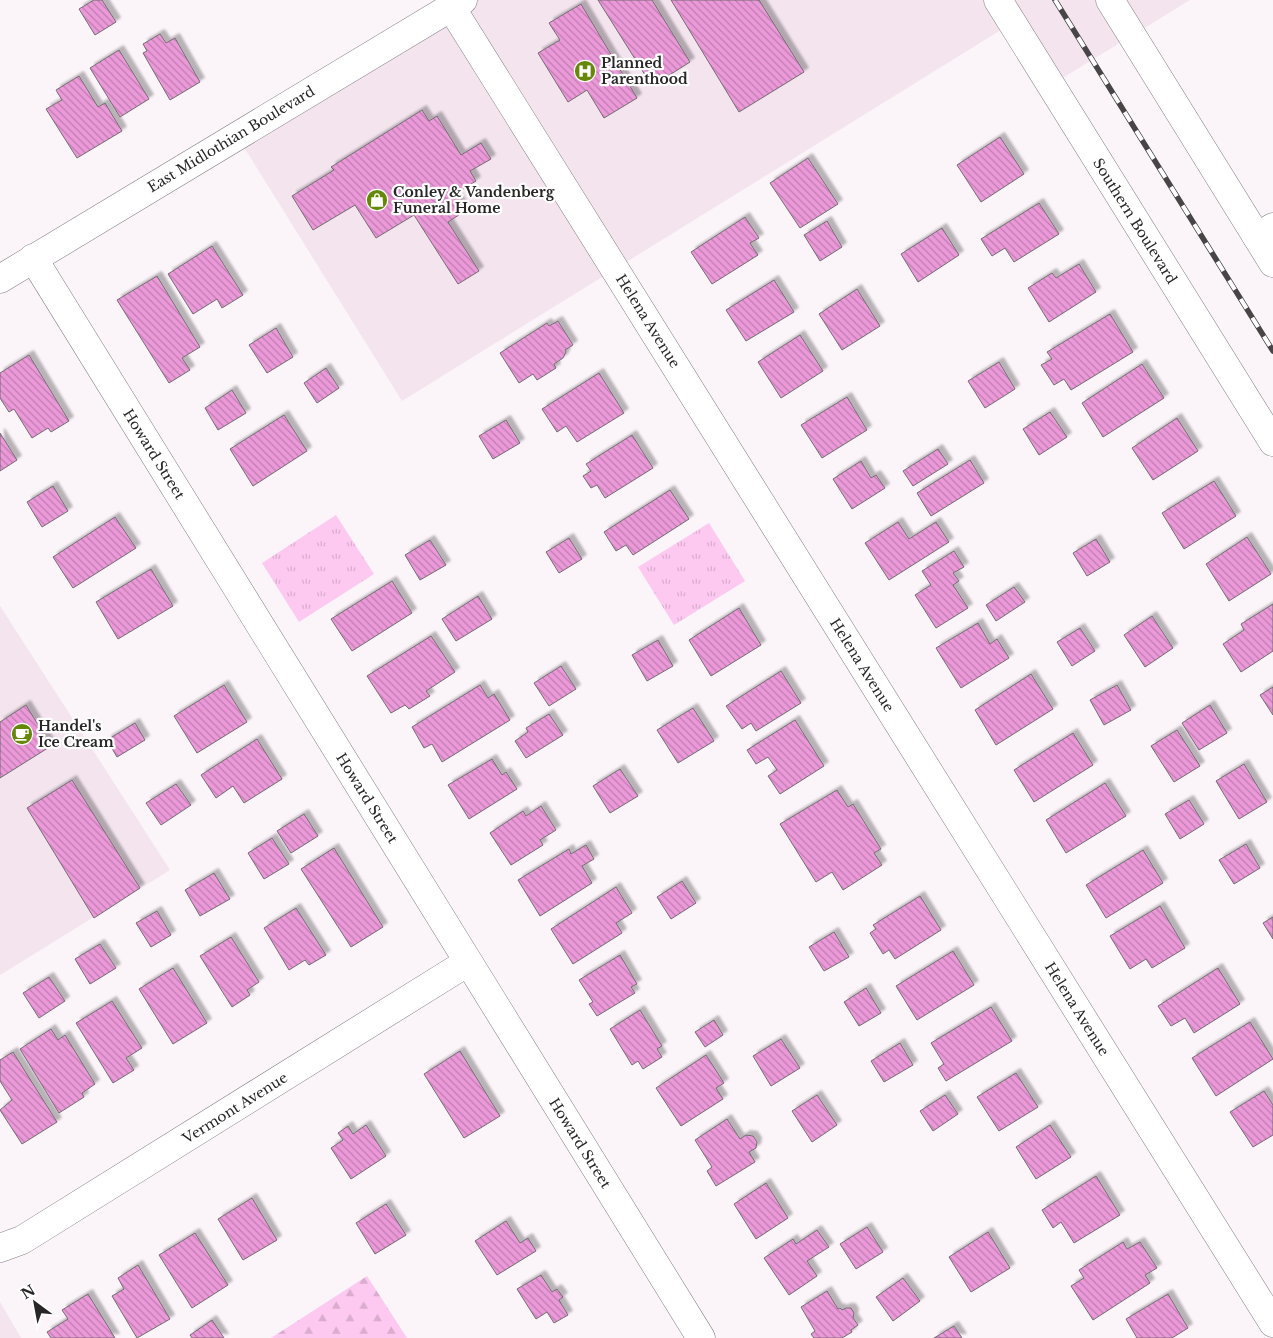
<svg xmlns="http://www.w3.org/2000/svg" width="1273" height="1338" font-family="'Libre Baskerville',serif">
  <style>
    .built { fill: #f3e4ee }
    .grass { fill: url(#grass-tufts) }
    .forest { fill: url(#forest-firs) }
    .building { fill: url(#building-back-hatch); stroke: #736d72; filter: url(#shadow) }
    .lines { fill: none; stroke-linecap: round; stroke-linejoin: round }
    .minor-casing { stroke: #868084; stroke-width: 29 }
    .tertiary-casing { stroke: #868084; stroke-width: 29 }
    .secondary-casing { stroke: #868084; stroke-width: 29 }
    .minor { stroke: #fff; stroke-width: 28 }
    .tertiary { stroke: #fff; stroke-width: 28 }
    .secondary { stroke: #fff; stroke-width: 28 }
    .rail-casing { stroke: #484547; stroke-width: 5.5 }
    .rail { stroke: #fff; stroke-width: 4; stroke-dasharray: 11; stroke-linecap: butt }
    .labels { text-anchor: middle; stroke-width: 4.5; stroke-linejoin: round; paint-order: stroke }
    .poi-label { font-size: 14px; font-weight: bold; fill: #282627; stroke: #fff; text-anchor: start }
    .street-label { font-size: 14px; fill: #282627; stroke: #fff }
  </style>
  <defs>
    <pattern id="grass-tufts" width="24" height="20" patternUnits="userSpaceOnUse" patternTransform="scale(1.25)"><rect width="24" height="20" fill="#fec9f0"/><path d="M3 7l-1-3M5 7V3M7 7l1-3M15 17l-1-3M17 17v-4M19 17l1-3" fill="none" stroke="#daacce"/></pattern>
    <pattern id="forest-firs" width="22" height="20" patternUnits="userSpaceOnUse" patternTransform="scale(1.25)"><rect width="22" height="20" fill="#fec9f0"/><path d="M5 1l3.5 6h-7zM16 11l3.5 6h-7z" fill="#daacce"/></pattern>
    <pattern id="building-back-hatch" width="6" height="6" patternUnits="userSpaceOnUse" patternTransform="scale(1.25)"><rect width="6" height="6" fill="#ec99d9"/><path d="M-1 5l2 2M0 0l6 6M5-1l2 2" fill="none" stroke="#bf7db0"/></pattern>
    <filter id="shadow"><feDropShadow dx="4.5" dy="-4.5" stdDeviation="1" flood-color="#0004"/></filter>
  </defs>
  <rect width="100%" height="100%" fill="#fbf4f9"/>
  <g class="built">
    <polygon points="463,0 1190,0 1051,85 1012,23 402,401 237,136"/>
    <polygon points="0,606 170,870 0,975"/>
    <polygon points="0,1302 21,1338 0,1338"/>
  </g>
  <g class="grass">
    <polygon points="336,515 374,574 299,622 262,563"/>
    <polygon points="709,523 745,581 674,625 638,567"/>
  </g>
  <polygon class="forest" points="367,1276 407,1338 271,1338"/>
  <g class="building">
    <polygon points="94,0 102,0 116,22 95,35 79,9"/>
    <polygon points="598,0 652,0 690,62 652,86"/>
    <polygon points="671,0 759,0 804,72 739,112"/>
    <polygon points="581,4 637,98 604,118 587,90 568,102 538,53 560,40 549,23"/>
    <polygon points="160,34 166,43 175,38 200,82 170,100 143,53 147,51 143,44"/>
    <polygon points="119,50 149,99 120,117 90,68"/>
    <polygon points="79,76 98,107 105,103 122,131 77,158 46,109 62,100 56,90"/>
    <polygon points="422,110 429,121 437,116 461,155 481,143 491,159 470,171 476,181 455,194 465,211 448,222 479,271 458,284 414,215 376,238 355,205 313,230 292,196 334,170 331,167"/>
    <polygon points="1000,137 1024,174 981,202 957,165"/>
    <polygon points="808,158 838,204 800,228 770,183"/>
    <polygon points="1039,203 1059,234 1014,262 1005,248 992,256 981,239"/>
    <polygon points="745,217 759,238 750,243 758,255 712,284 691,252"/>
    <polygon points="827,221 842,247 820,261 804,235"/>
    <polygon points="942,228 959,255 918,282 901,254"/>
    <polygon points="212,246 243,295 222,308 217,299 193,314 168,274"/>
    <polygon points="1079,264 1096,292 1049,322 1028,288 1052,273 1056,278"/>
    <polygon points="157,276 200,347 182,358 190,370 169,383 117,300"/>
    <polygon points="774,280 794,312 746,341 726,310"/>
    <polygon points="857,289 880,326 842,350 819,314"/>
    <polygon points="1110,314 1133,352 1071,390 1064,379 1054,385 1041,365 1052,359 1047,352"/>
    <polygon points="558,321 573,345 565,350 566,352 563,358 554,364 556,368 537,380 533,374 519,383 500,353 547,323 549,326"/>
    <polygon points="276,328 293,357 267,373 249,345"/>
    <polygon points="800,335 823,371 781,398 758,362"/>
    <polygon points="29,355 69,421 51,432 48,428 32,438 14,409 9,412 0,398 0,373"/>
    <polygon points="999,362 1015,389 985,408 968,381"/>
    <polygon points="1142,364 1164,398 1103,437 1082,403"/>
    <polygon points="326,368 339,388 317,403 304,383"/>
    <polygon points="599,373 624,413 577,442 566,426 557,432 542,409"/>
    <polygon points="232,390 246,413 218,430 205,408"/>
    <polygon points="847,397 867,430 822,458 801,425"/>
    <polygon points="1050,412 1067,437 1039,455 1023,429"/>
    <polygon points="284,415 307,451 253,486 230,449"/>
    <polygon points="1177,418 1198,451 1153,480 1132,448"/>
    <polygon points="506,420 520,443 493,459 479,436"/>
    <polygon points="0,433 17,460 0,471"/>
    <polygon points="632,435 653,468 605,498 597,485 591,488 583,476 591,471 586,464"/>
    <polygon points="938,449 948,464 913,486 903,471"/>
    <polygon points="970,460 984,483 931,516 917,493"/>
    <polygon points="861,461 871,478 876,475 885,488 852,509 833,479"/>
    <polygon points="1214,481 1236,516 1184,549 1162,513"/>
    <polygon points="53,486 68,511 42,527 27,502"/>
    <polygon points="670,490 689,519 633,555 626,545 616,551 604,532"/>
    <polygon points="115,517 136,548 73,588 53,557"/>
    <polygon points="898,522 909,539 936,522 949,542 889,580 865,543"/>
    <polygon points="1247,537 1271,574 1229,601 1206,564"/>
    <polygon points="569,538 582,559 559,573 546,552"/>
    <polygon points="1096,539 1110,562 1087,576 1073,553"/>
    <polygon points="430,540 446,565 420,580 405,555"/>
    <polygon points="954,551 964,567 953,573 959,581 953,585 968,608 936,628 915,595 931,585 922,571"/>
    <polygon points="151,569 173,606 118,639 96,602"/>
    <polygon points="392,581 412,613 352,651 331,619"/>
    <polygon points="1014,587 1025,602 996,621 986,605"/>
    <polygon points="478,596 492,619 456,641 442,619"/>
    <polygon points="1273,604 1273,651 1241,672 1223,644 1244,630 1241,624"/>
    <polygon points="739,608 761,645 711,676 689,640"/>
    <polygon points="1152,616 1173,648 1145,667 1124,635"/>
    <polygon points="978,623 990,644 997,639 1009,658 961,688 936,648"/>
    <polygon points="1080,628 1095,651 1072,666 1057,642"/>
    <polygon points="431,636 455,672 426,691 430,696 409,709 405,705 391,713 367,676"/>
    <polygon points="658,640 673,666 647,681 632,655"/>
    <polygon points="561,666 576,689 549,706 534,683"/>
    <polygon points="781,671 801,703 756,731 751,723 742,729 726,706"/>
    <polygon points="1031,674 1053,709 996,745 975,710"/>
    <polygon points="224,685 247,722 197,753 174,716"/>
    <polygon points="480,685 488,698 494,694 510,720 442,762 432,744 424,748 412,727"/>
    <polygon points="1117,685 1131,710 1104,725 1090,700"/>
    <polygon points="1273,687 1273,715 1260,695"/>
    <polygon points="26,705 51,746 0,778 0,722"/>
    <polygon points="1210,705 1227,733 1199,750 1182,723"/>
    <polygon points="693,708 714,741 678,763 657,730"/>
    <polygon points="549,714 563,735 526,758 515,741 528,732 526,728"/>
    <polygon points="795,720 824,766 780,794 768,776 777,770 768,757 756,764 747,750"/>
    <polygon points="135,723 145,740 117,757 107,740"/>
    <polygon points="1177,730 1200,766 1174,782 1151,746"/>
    <polygon points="1073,733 1093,765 1034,802 1014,770"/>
    <polygon points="257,739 282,779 244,803 233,786 216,798 201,775"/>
    <polygon points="492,759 502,775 506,772 517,789 469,819 448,785"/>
    <polygon points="1244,764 1267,802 1239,819 1216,781"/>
    <polygon points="620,769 638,796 610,813 593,786"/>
    <polygon points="72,780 140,888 94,918 27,808"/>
    <polygon points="1105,783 1126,816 1066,853 1046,820"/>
    <polygon points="176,784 191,805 161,825 146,803"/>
    <polygon points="837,790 848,807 853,804 881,849 874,853 882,865 843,890 832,872 816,882 780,824"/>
    <polygon points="1189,800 1204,824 1180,839 1165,814"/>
    <polygon points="541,806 556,830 540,840 543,845 511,865 490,833 523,811 526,816"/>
    <polygon points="304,814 318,836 291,853 277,831"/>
    <polygon points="272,838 289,864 264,879 248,853"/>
    <polygon points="1246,844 1260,868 1234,884 1219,860"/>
    <polygon points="586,845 594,859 582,866 592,883 540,916 518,880 569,849 571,854"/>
    <polygon points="334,848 383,927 351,947 301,869"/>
    <polygon points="1143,850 1163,883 1106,918 1086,885"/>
    <polygon points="214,873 230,899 200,916 185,890"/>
    <polygon points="682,881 696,903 671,919 657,897"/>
    <polygon points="616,887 632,913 616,923 622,933 573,964 551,929"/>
    <polygon points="920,896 941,930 895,959 889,950 883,954 870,933 876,929 873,925"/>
    <polygon points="1160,906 1185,948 1152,968 1146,959 1130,969 1110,936"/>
    <polygon points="296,908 326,955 309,965 305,960 289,970 264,928"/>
    <polygon points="157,911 171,935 151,947 136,923"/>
    <polygon points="1273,917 1273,939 1263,923"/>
    <polygon points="834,932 849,957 824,971 809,947"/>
    <polygon points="231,937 259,982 247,990 250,995 232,1007 200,956"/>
    <polygon points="100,944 116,968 90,984 75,959"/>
    <polygon points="953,951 974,985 917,1020 896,986"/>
    <polygon points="620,955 637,984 631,987 635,993 597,1016 589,1004 593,1002 579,980"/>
    <polygon points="173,968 207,1023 173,1044 139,989"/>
    <polygon points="1218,968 1240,1004 1194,1033 1185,1018 1171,1026 1158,1006"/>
    <polygon points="49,977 65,1001 39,1018 23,993"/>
    <polygon points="866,988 881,1013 859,1026 844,1002"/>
    <polygon points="112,1001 142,1048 126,1058 134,1070 113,1083 76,1023"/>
    <polygon points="991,1007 1012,1041 946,1081 938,1068 944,1064 931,1043"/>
    <polygon points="640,1010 662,1046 657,1049 662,1057 643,1069 638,1061 632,1065 610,1029"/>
    <polygon points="714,1020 723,1035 705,1047 695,1032"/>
    <polygon points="1250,1022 1273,1059 1216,1096 1192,1058"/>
    <polygon points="51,1029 58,1040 65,1035 95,1084 82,1093 84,1097 59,1113 20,1049"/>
    <polygon points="781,1039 800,1068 771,1086 753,1056"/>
    <polygon points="900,1043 913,1065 884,1082 871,1061"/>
    <polygon points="460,1051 500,1116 464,1138 424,1074"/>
    <polygon points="13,1052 57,1122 22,1144 0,1110 12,1100 0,1081 0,1060"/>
    <polygon points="706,1055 724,1083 716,1088 723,1099 681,1126 656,1088"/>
    <polygon points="1016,1073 1038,1107 999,1131 977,1097"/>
    <polygon points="1264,1091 1273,1105 1273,1135 1253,1147 1230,1112"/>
    <polygon points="817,1095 837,1125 812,1142 792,1111"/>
    <polygon points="945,1095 958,1114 933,1131 920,1111"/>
    <polygon points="727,1119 740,1139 746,1135 753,1136 757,1142 756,1148 749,1152 755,1162 716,1186 707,1171 712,1167 695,1140"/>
    <polygon points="366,1125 386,1156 351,1179 331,1148 343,1140 338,1133 348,1126 353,1134"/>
    <polygon points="1050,1125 1071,1157 1036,1179 1016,1147"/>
    <polygon points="1096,1176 1120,1215 1074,1243 1061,1222 1053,1228 1042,1210"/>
    <polygon points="766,1183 788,1218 756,1239 734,1204"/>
    <polygon points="252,1198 277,1240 243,1260 218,1219"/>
    <polygon points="386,1204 406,1235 375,1254 356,1223"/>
    <polygon points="506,1221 520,1243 528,1238 536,1251 497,1275 475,1241"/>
    <polygon points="867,1227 883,1252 856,1269 840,1244"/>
    <polygon points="817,1230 829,1247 807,1261 817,1276 789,1295 764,1258 793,1239 796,1244"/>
    <polygon points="988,1232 1010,1268 971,1292 949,1257"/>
    <polygon points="195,1233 228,1285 192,1308 159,1255"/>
    <polygon points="1123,1242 1127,1249 1140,1242 1157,1268 1145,1275 1150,1283 1093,1320 1071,1286 1084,1278 1079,1270"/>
    <polygon points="138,1265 170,1319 137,1338 112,1296 124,1289 118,1278"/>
    <polygon points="541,1275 552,1292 557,1289 563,1297 559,1300 568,1315 554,1323 547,1312 536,1319 517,1289"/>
    <polygon points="903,1278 920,1301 893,1321 876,1297"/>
    <polygon points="827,1291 838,1309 840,1308 842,1310 846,1308 851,1308 854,1313 853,1318 858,1325 851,1330 852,1332 842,1338 814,1338 811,1334 815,1331 801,1307"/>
    <polygon points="88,1294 115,1338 51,1338 47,1332 68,1319 62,1310"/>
    <polygon points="1168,1294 1188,1328 1172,1338 1137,1338 1126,1319"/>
    <polygon points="212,1320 224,1338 192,1338 190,1335"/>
    <polygon points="954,1326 962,1338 934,1338"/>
  </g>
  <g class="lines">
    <g class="minor-casing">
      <g id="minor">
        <polyline points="451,7 1273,1323"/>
        <polyline points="1257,237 1273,227"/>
        <polyline points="33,258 701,1338"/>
        <polyline points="0,1248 22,1240 468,962"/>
      </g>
    </g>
    <g class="tertiary-casing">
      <g id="tertiary">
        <polyline points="998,0 1273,442"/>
        <polyline points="1110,0 1273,263"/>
      </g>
    </g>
    <g class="secondary-casing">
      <polyline id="secondary" points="0,279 463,0"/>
    </g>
    <use href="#minor" class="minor"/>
    <use href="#tertiary" class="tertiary"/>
    <use href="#secondary" class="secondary"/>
    <g class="rail-casing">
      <polyline id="rail" points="1055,0 1273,351"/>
    </g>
    <use href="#rail" class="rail"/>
  </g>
  <defs>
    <g id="hospital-disc" transform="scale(1.125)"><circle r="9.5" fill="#658809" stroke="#fff"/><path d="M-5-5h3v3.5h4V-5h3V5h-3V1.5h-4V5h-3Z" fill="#fff"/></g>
    <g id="shop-disc" transform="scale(1.125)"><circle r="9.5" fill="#658809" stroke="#fff"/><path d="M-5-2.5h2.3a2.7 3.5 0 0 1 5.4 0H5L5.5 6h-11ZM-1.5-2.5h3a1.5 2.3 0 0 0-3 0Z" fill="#fff"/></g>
    <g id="cafe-disc" transform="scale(1.125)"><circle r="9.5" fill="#658809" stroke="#fff"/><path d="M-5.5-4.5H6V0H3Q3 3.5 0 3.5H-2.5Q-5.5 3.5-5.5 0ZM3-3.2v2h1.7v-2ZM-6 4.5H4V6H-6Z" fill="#fff"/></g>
  </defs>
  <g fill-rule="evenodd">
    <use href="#hospital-disc" x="585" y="71"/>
    <use href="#shop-disc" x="377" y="200"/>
    <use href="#cafe-disc" x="22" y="734"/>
  </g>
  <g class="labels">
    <g class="poi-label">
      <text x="601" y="68">Planned<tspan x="601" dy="16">Parenthood</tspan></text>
      <text x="393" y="197">Conley &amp; Vandenberg<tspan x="393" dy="16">Funeral Home</tspan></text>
      <text x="38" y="731">Handel's<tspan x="38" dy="16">Ice Cream</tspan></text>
    </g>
    <g class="street-label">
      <text transform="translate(231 139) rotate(-31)" y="5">East Midlothian Boulevard</text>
      <text transform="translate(1135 221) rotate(58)" y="5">Southern Boulevard</text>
      <text transform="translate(648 321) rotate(58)" y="5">Helena Avenue</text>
      <text transform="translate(154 454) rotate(58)" y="5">Howard Street</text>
      <text transform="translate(862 665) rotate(58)" y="5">Helena Avenue</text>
      <text transform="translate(367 798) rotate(58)" y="5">Howard Street</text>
      <text transform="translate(1077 1009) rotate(58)" y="5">Helena Avenue</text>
      <text transform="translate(235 1108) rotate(-32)" y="5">Vermont Avenue</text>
      <text transform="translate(580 1143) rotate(58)" y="5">Howard Street</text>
    </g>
  </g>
  <g transform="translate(35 1303) rotate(328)" stroke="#ffffff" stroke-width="4" paint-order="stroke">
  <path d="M0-4L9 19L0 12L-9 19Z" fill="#282627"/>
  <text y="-8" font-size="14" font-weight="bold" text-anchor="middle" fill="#282627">N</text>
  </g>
</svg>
